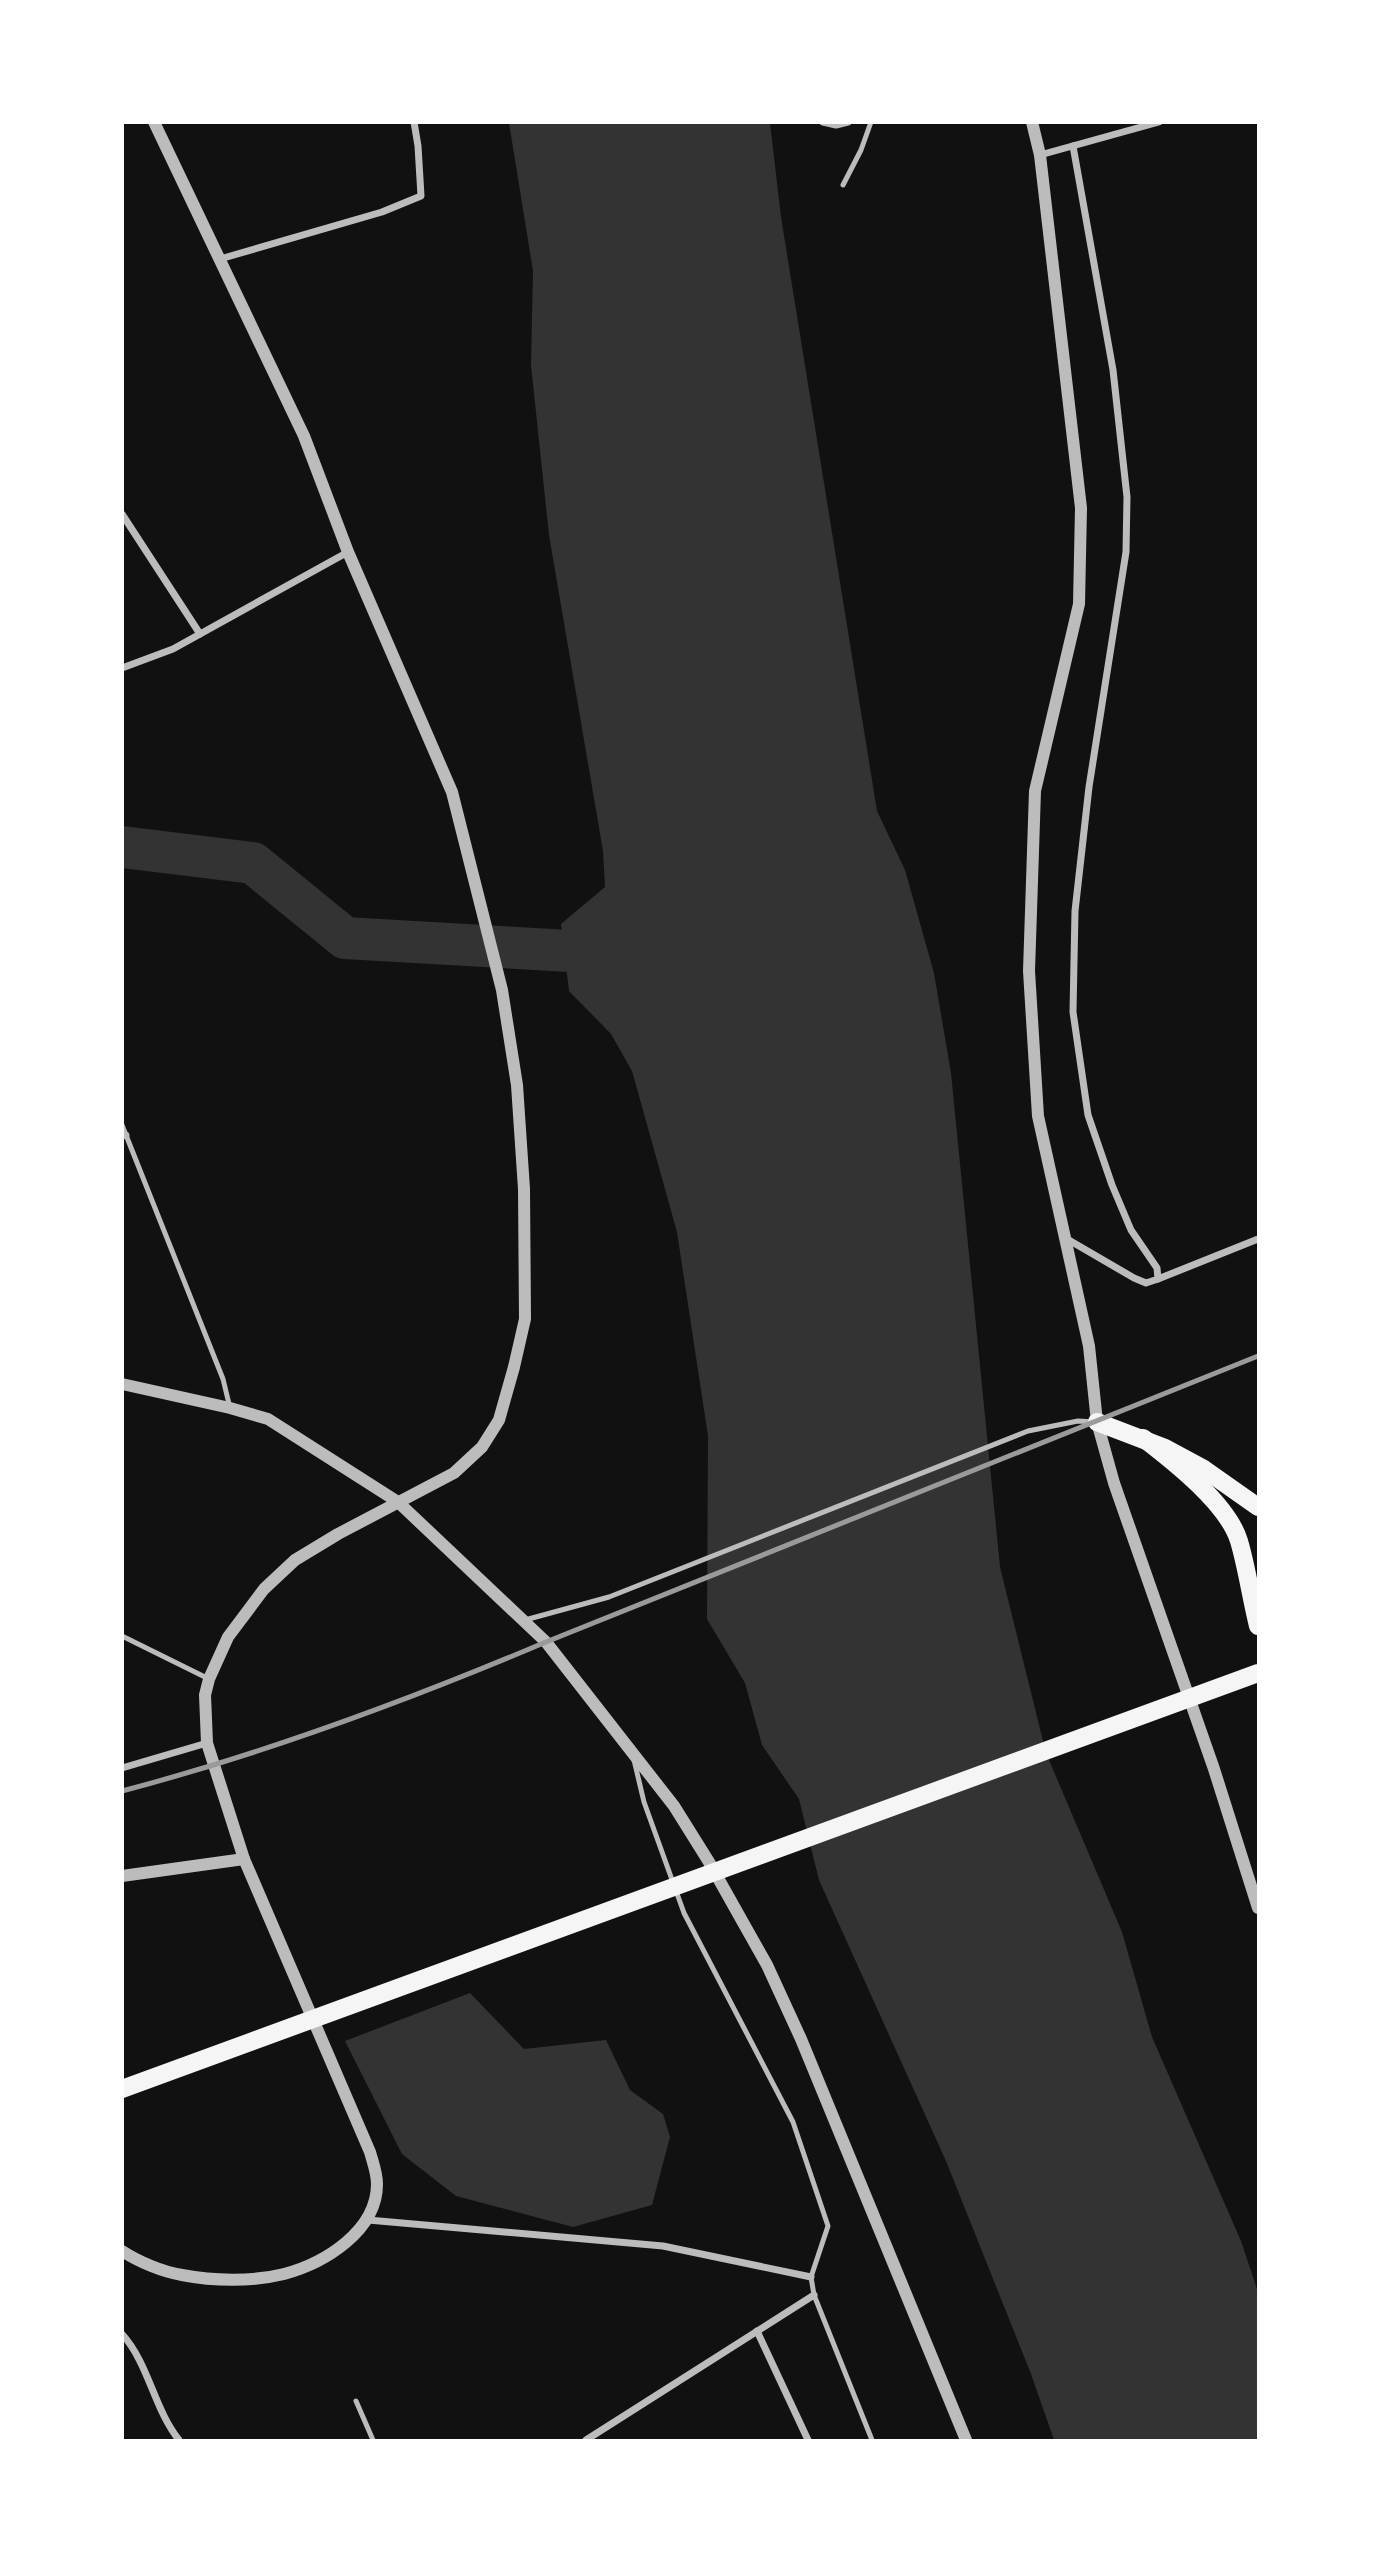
<svg xmlns="http://www.w3.org/2000/svg" width="1381" height="2563" font-family="'Work Sans',sans-serif">
  <style>
    .water { fill: #333 }
    .lines { fill: none; stroke-linecap: round; stroke-linejoin: round }
    .river { stroke: #333; stroke-width: 42 }
    .service { stroke: #bcbcbc; stroke-width: 5 }
    .minor { stroke: #bcbcbc; stroke-width: 7 }
    .tertiary { stroke: #bcbcbc; stroke-width: 12 }
    .primary { stroke: #f5f5f5; stroke-width: 18 }
    .rail { stroke: #9a9a9a; stroke-width: 5 }
  </style>
  <rect width="100%" height="100%" fill="#111"/>
  <g class="water">
    <polygon points="509,123 770,123 781,217 877,811 905,870 934,973 951,1073 1000,1567 1046,1753 1122,1932 1152,2037 1241,2241 1258,2292 1258,2440 1054,2440 1031,2374 946,2161 819,1880 799,1799 762,1745 745,1683 707,1619 708,1436 677,1232 632,1071 611,1034 569,991 561,924 605,887 603,851 549,535 531,365 533,271"/>
    <polygon points="470,1993 524,2049 606,2040 630,2090 663,2114 670,2137 652,2205 573,2227 456,2196 402,2154 345,2041"/>
  </g>
  <g class="lines">
    <polyline class="river" points="122,847 253,863 345,938 622,954"/>
    <g class="service">
      <polyline points="843,185 861,150 871,122"/>
      <polyline points="122,1125 223,1379 230,1408"/>
      <polyline points="525,1620 609,1597 1028,1431 1078,1421 1095,1422"/>
      <polyline points="122,1636 209,1679"/>
      <polyline points="634,1760 644,1802 684,1913 793,2122 828,2226 811,2277 814,2295 872,2440"/>
      <polyline points="356,2401 373,2440"/>
    </g>
    <g class="minor">
      <polyline points="823,122 836,125 848,122"/>
      <polyline points="1040,155 1159,122"/>
      <polyline points="220,259 382,212 421,196 418,146 414,122"/>
      <polyline points="122,514 200,634"/>
      <polyline points="122,668 173,649 348,552"/>
      <polyline points="122,1136 126,1135"/>
      <polyline points="1067,1239 1134,1278 1146,1283 1158,1279 1157,1268 1131,1230 1112,1185 1088,1115 1073,1012 1075,911 1089,787 1126,552 1127,497 1113,370 1073,146"/>
      <polyline points="1158,1279 1258,1239"/>
      <polyline points="122,1768 207,1743"/>
      <polyline points="368,2220 663,2246 811,2277"/>
      <polyline points="757,2331 808,2440"/>
      <path d="M122,2334C149,2364 154,2409 179,2440"/>
      <polyline points="586,2440 814,2295"/>
    </g>
    <g class="tertiary">
      <polyline points="1032,122 1040,155 1081,508 1079,604 1035,791 1029,971 1038,1116 1089,1346 1097,1422 1114,1483 1214,1769 1258,1908"/>
      <polyline points="122,1384 230,1408 268,1419 398,1502 546,1642 674,1806 709,1862 767,1965 801,2039 966,2440"/>
      <polyline points="122,1876 244,1859"/>
      <path d="M122,2251C139,2262 163,2272 182,2275C213,2281 252,2282 284,2274C325,2263 377,2231 377,2184C377,2173 373,2163 370,2152L244,1859L207,1743L205,1695L209,1679L228,1637L264,1589L295,1560L338,1534L454,1473L482,1447L499,1420L514,1367L525,1319L524,1189L517,1085L502,990L452,792L348,552L304,436L154,122"/>
    </g>
    <g class="primary">
      <polyline points="1097,1422 1165,1448 1204,1469 1258,1507"/>
      <path d="M1143,1438C1173,1461 1228,1504 1239,1541C1247,1568 1251,1598 1258,1626"/>
      <polyline points="122,2089 1258,1673"/>
    </g>
    <path class="rail" d="M122,1791C267,1753 409,1700 546,1642L1258,1356"/>
  </g>
  <rect width="1381" height="2563" fill="none" stroke="#ffffff" stroke-width="248"/>
</svg>
